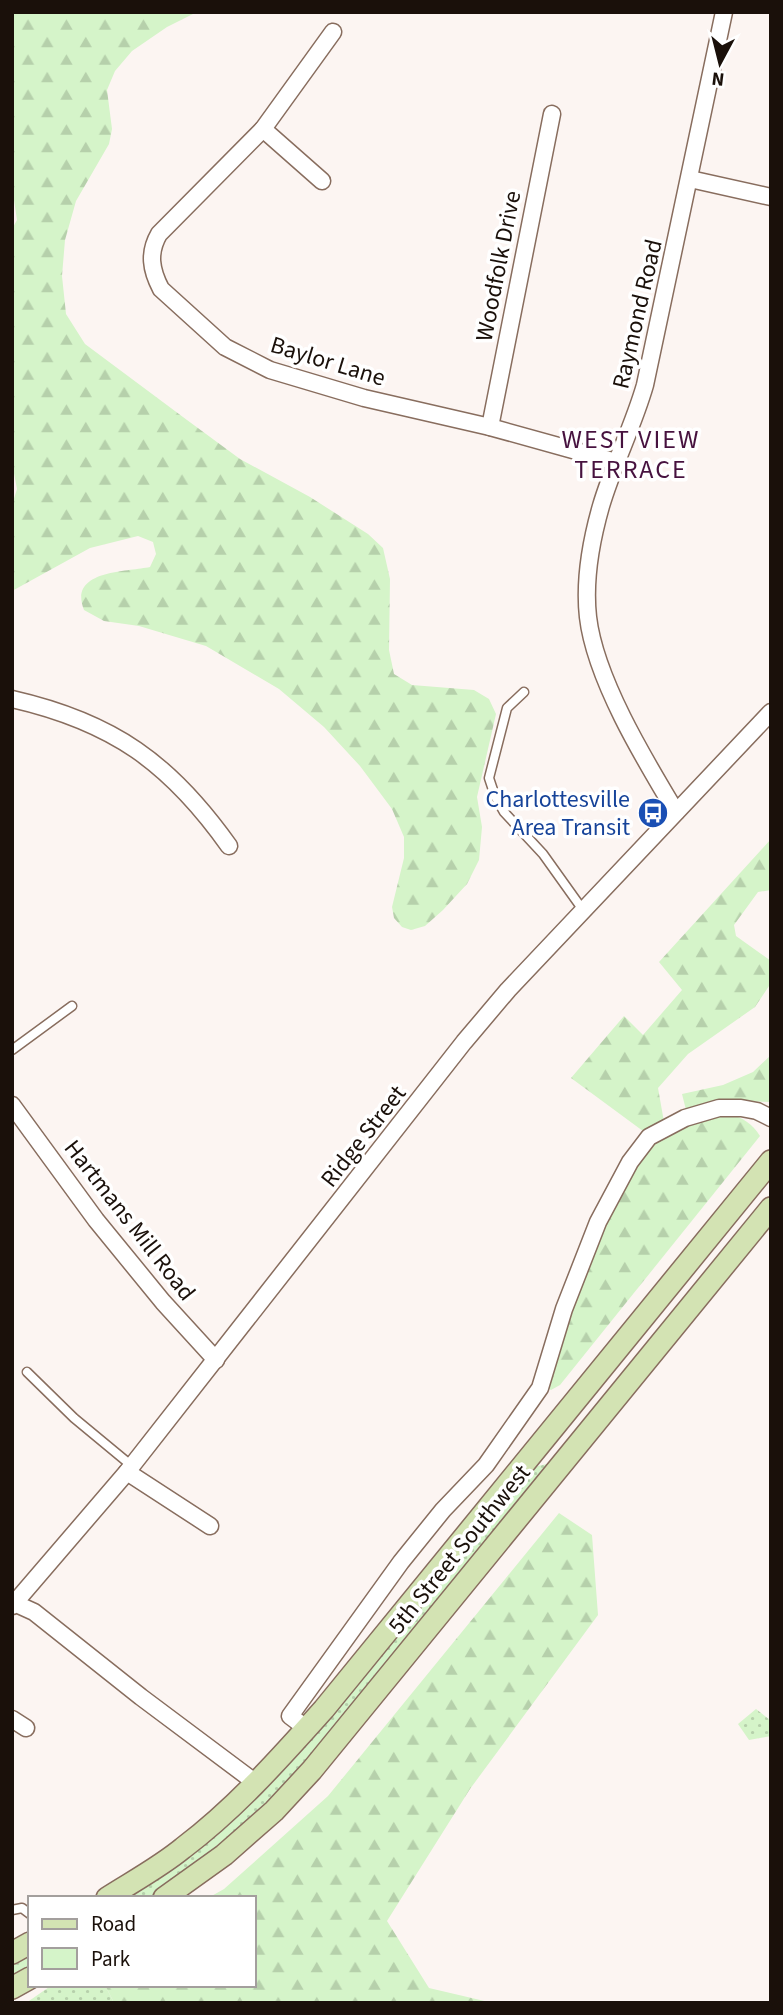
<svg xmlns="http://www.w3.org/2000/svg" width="783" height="2015" font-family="'Source Sans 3',sans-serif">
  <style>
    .green { fill: url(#green-dots) }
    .forest { fill: url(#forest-firs) }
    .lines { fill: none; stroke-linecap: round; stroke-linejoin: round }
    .service-casing { stroke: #886d5e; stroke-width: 11 }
    .minor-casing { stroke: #886d5e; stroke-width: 19 }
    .secondary-casing { stroke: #886d5e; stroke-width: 24 }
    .service { stroke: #fff; stroke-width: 8 }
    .minor { stroke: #fff; stroke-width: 16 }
    .secondary { stroke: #d3e3b3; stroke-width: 21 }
    .labels { text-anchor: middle; stroke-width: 7; stroke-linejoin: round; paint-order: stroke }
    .street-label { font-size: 24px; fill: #1a100a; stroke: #fff }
    .transit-label { font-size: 24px; fill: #164399; stroke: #fff; text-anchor: end }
    .neighbourhood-label { font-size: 26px; letter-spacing: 2px; fill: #47123f; stroke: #fff }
  </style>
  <defs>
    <pattern id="green-dots" width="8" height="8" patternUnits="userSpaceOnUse" patternTransform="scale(1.75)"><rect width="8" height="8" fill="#d5f4c9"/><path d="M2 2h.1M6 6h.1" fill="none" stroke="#b6d0ab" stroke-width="1.8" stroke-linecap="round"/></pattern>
    <pattern id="forest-firs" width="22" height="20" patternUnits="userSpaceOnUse" patternTransform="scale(1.75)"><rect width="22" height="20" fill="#d5f4c9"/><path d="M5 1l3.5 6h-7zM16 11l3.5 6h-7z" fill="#b6d0ab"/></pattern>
  </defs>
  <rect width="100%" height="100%" fill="#fcf5f2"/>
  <g class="green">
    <polygon points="551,1463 308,1762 270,1802 237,1832 166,1887 149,1898 124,1898 159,1876 526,1473 538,1466"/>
    <polygon points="756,1709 770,1720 771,1736 749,1740 738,1724"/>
    <polygon points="30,1954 30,1968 12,1979 12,1964"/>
    <polygon points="52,1985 105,1985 114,2003 26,2003"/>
  </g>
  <g class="forest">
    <path d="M12,12H197L167,27L132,51L115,71L107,90L112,129L109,144L76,201L65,240L62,276L66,314L85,344L187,420L240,459L310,497L368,534L383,548L390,579L389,650L394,674L412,685L474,690L489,699L496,714L477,797L482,827L479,860L467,884L443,910L425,926L411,930L402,927L394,918L392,907L404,858V837L392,809L360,766L324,727L279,689L206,646L139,626L104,621L84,610C68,570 126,572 150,567L156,554L153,542L138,536L90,548L12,591V505L17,489L12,463V229L17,220L12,187Z"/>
    <polygon points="771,839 771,890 758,892 734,925 736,936 771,961 771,983 755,1007 688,1054 658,1088 664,1122 647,1134 571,1078 624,1016 643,1035 682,990 659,962"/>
    <polygon points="771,1055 771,1102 722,1101 686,1110 682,1094 723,1085 753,1072"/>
    <path d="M729,1114C743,1118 752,1123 760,1136L560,1385L551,1390L548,1388L549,1382L587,1265L634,1163L648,1145L690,1121Z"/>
    <polygon points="559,1513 592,1535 598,1615 470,1789 387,1921 429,1988 493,2003 114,2003 105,1985 254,1985 254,1898 208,1898 224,1889 328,1796"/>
  </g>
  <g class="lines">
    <g class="service-casing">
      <g id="service">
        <polyline points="524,692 507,708 489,778 495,796 504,812 543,854 583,910"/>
        <polyline points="12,1050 72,1006"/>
        <polyline points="27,1372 74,1418 132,1466"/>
        <polyline points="12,1910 22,1908 30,1914"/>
      </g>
    </g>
    <g class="minor-casing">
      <g id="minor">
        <path d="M333,32L263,129L159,234C148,253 151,270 161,289L225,347L270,370L364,398L490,427L616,462"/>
        <polyline points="263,129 322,181"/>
        <polyline points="690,179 771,197"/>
        <polyline points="490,427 552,114"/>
        <path d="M12,699C113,722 170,763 229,846"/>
        <path d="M676,812C644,759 595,678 588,617C584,581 591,541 601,506C613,465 633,427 645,385L724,12"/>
        <polyline points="12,1105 96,1220 163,1302 216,1360"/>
        <polyline points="127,1472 210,1526"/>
        <polyline points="12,1602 34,1612 141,1697 256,1783"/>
        <polyline points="12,1606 127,1472 464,1042 508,990 771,712"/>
        <polyline points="12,1719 26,1728"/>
        <polyline points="306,1728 290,1716 401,1562 443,1510 486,1465 540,1388 564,1309 598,1222 630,1162 649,1137 685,1118 719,1108 741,1108 757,1111 771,1118"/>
      </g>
    </g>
    <g class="secondary-casing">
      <g id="secondary">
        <path d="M107,1898C132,1882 160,1867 183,1848C236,1808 280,1758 324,1709L771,1161"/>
        <polyline points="164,1898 224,1855 274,1811 312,1770 771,1208"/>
        <polyline points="12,1953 30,1943"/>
        <polyline points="12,1988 30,1978"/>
      </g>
    </g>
    <use href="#service" class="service"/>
    <use href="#minor" class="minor"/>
    <use href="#secondary" class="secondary"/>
  </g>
  <defs>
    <g id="bus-disc" transform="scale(1.575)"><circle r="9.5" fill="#1a4fb4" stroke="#fff"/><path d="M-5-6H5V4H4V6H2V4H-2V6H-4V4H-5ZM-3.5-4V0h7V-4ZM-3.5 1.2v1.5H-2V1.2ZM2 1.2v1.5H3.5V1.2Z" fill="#fff"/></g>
  </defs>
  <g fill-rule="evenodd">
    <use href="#bus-disc" x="653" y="813"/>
  </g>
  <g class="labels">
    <g class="street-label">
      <text transform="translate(498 266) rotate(-79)" y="8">Woodfolk Drive</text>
      <text transform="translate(637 314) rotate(-77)" y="8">Raymond Road</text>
      <text transform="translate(328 361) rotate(17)" y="8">Baylor Lane</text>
      <text transform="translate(363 1136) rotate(-52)" y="8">Ridge Street</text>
      <text transform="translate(130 1220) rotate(52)" y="8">Hartmans Mill Road</text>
      <text transform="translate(459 1549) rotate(-51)" y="8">5th Street Southwest</text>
    </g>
    <g class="transit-label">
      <text x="630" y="807">Charlottesville<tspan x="630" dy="28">Area Transit</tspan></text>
    </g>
    <g class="neighbourhood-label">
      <text x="631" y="448">WEST VIEW<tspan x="631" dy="30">TERRACE</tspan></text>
    </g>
  </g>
  <rect width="783" height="2015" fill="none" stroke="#1a100a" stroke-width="28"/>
  <rect x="28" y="1896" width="228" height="91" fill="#ffffff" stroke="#a39f9d" stroke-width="2"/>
  <rect x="42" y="1919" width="35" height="10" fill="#d3e3b3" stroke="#a39f9d" stroke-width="2"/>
  <text x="91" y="1931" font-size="21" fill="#1a100a">Road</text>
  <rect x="42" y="1948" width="35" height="21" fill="#d5f4c9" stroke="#a39f9d" stroke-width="2"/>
  <text x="91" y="1966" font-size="21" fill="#1a100a">Park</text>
  <g transform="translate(720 63) rotate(187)" stroke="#ffffff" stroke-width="5" paint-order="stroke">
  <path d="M0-5L12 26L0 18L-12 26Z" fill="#1a100a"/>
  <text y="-10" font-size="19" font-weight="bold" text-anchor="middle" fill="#1a100a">N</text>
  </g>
</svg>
